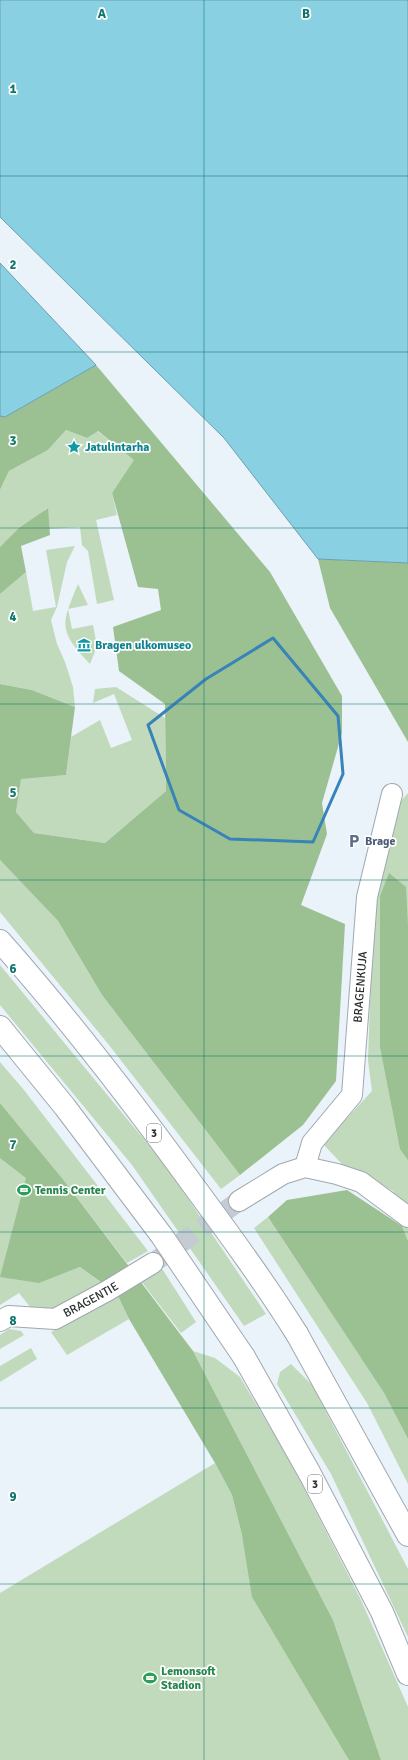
<svg xmlns="http://www.w3.org/2000/svg" width="408" height="1760" font-family="Signika,sans-serif">
  <style>
    .green { fill: #c2dabc }
    .forest { fill: #9bc192 }
    .water { fill: #89d0e3; stroke: #6d9fae }
    .lines { fill: none; stroke-linecap: round; stroke-linejoin: round }
    .minor-tunnel { stroke: #c4cbd2; stroke-width: 20; stroke-dasharray: 20 10; stroke-linecap: butt }
    .minor-casing { stroke: #a0a8af; stroke-width: 22 }
    .trunk-casing { stroke: #a0a8af; stroke-width: 24 }
    .motorway-casing { stroke: #a0a8af; stroke-width: 24 }
    .minor { stroke: #fff; stroke-width: 20 }
    .trunk { stroke: #fff; stroke-width: 22 }
    .motorway { stroke: #fff; stroke-width: 22 }
    .marked { fill: none; stroke: #3883b7; stroke-width: 3; stroke-linejoin: round }
    .grid { fill: none; stroke: #0f766e; stroke-width: 1; stroke-opacity: 0.55 }
    .labels { text-anchor: middle; stroke-width: 3.5; stroke-linejoin: round; paint-order: stroke }
    .shield { fill: #fff; stroke: #6b6d6f; stroke-width: 1 }
    .shield-label { font-size: 11px; font-weight: bold; fill: #2b2e31 }
    .culture-label { font-size: 12px; font-weight: bold; fill: #0d838f; stroke: #fff; text-anchor: start }
    .service-label { font-size: 12px; font-weight: bold; fill: #4e5e75; stroke: #fff; text-anchor: start }
    .street-label { font-size: 12px; fill: #2b2e31; stroke: #fff }
    .leisure-label { font-size: 12px; font-weight: bold; fill: #27864d; stroke: #fff; text-anchor: start }
    .grid-label { font-size: 13px; text-anchor: middle; font-weight: bold; fill: #0f766e; stroke: #fff; stroke-width: 3.5; stroke-linejoin: round; paint-order: stroke }
  </style>
  <rect width="100%" height="100%" fill="#eaf2fa"/>
  <g class="green">
    <polygon points="66,430 87,438 97,431 135,460 112,493 117,515 96,520 114,600 97,604 88,551 82,545 80,527 49,529 47,508 0,547 0,490 9,471 48,450"/>
    <polygon points="75,546 67,562 57,607 51,620 57,644 65,662 73,687 75,707 32,690 0,684 0,594 26,572 33,611 56,607 46,550"/>
    <path d="M78,584L88,605L68,609L72,629L93,625L97,646L90,664C58,630 61,625 78,584Z"/>
    <polygon points="116,687 165,718 166,791 105,843 34,833 16,812 21,778 66,775 71,737 100,720 111,748 132,740 114,694 93,703 95,689"/>
    <polygon points="408,793 408,1241 402,1226 393,1191 342,1164 323,1144 372,1091 368,1060 374,890 400,802"/>
    <polygon points="0,860 58,921 102,995 240,1175 221,1189 109,1045 0,912"/>
    <polygon points="0,965 166,1166 266,1314 244,1326 132,1165 0,1005"/>
    <polygon points="0,1062 24,1090 148,1251 127,1263 62,1178 0,1103"/>
    <polygon points="0,1132 97,1248 38,1283 80,1267 104,1285 46,1314 35,1313 19,1293 0,1305"/>
    <polygon points="268,1217 384,1393 408,1439 408,1484 367,1403 254,1228"/>
    <polygon points="161,1267 196,1322 181,1333 141,1281"/>
    <polygon points="117,1294 129,1319 67,1355 51,1332"/>
    <polygon points="9,1329 21,1331 24,1335 0,1349 0,1335"/>
    <polygon points="31,1348 37,1359 0,1382 0,1366"/>
    <polygon points="193,1351 215,1358 240,1377 291,1463 361,1600 408,1707 408,1760 381,1760 333,1620"/>
    <polygon points="291,1364 312,1385 408,1569 408,1637 331,1474 277,1384 280,1372"/>
    <polygon points="215,1463 232,1495 242,1535 349,1760 0,1760 0,1593"/>
  </g>
  <g class="forest">
    <polygon points="96,365 270,572 342,696 342,733 322,803 327,834 301,905 345,924 336,1081 303,1125 240,1175 102,995 58,921 0,860 0,684 32,690 75,707 66,775 21,779 16,812 34,833 105,843 166,791 165,704 119,671 113,627 161,610 158,589 138,587 112,493 134,460 98,431 87,438 66,430 48,450 9,471 0,490 0,416 5,417"/>
    <polygon points="48,508 50,535 21,546 26,572 0,594 0,547 19,528"/>
    <polygon points="318,559 408,563 408,742 330,608"/>
    <polygon points="389,873 406,887 408,926 408,1160 400,1149 380,1047 380,896"/>
    <polygon points="0,1103 62,1178 193,1351 333,1620 381,1760 349,1760 252,1597 242,1535 232,1495 215,1463 129,1319 117,1294 80,1267 39,1283 0,1277 26,1178 0,1158"/>
    <polygon points="347,1190 402,1226 408,1241 408,1439 384,1393 268,1217 287,1200"/>
  </g>
  <g class="water">
    <polygon points="0,0 408,0 408,563 318,559 224,438 0,217"/>
    <polygon points="0,263 96,365 5,417 0,416"/>
  </g>
  <g class="lines">
    <polyline class="minor-tunnel" points="153,1263 239,1201"/>
    <g class="minor-casing">
      <g id="minor">
        <path id="s1" d="M305,1167L312,1143L352,1095L367,897L392,794"/>
        <polyline points="239,1201 283,1174 305,1167 337,1174 361,1182 408,1217"/>
        <path id="s2" d="M0,1321L9,1316L55,1319L107,1291L153,1263"/>
      </g>
    </g>
    <g class="trunk-casing">
      <g id="trunk">
        <polyline points="297,1334 408,1535"/>
        <polyline points="244,1357 310,1474 382,1612 408,1674"/>
      </g>
    </g>
    <g class="motorway-casing">
      <g id="motorway">
        <path d="M0,941C69,1019 132,1101 193,1185C229,1234 265,1283 297,1334"/>
        <polyline points="0,1027 65,1107 162,1236 244,1357"/>
      </g>
    </g>
    <use href="#minor" class="minor"/>
    <use href="#trunk" class="trunk"/>
    <use href="#motorway" class="motorway"/>
  </g>
  <path class="marked" d="M273,638L338,716L343,774L313,842L230,839L179,810L148,725L206,679Z"/>
  <path class="grid" d="M204,0V1760M0,176H408M0,352H408M0,528H408M0,704H408M0,880H408M0,1056H408M0,1232H408M0,1408H408M0,1584H408"/>
  <defs>
    <g id="sight-bare" transform="scale(1.08)"><path d="M0-6L1.8-2.2L6-1.7L2.9 1.2L3.7 5.4L0 3.3L-3.7 5.4L-2.9 1.2L-6-1.7L-1.8-2.2Z" fill="#0f9aa8" stroke="#fff" stroke-width="2.5" paint-order="stroke"/></g>
    <g id="museum-bare" transform="scale(1.08)"><path d="M0-6L6-3V-2H-6V-3ZM-5-1h2V3h-2ZM-1-1h2V3h-2ZM3-1h2V3H3ZM-6 4H6V6H-6Z" fill="#0f9aa8" stroke="#fff" stroke-width="2.5" paint-order="stroke"/></g>
    <g id="parking-bare" transform="scale(1.08)"><path d="M-3.5-5.5H1a3.5 3.5 0 0 1 0 7H-1V5.5H-3.5ZM-1-3.4V-.6H.8a1.4 1.4 0 0 0 0-2.8Z" fill="#5c6f8a" stroke="#fff" stroke-width="2.5" paint-order="stroke"/></g>
    <g id="stadium-bare" transform="scale(1.08)"><path d="M0-5a6.5 5 0 1 0 0 10a6.5 5 0 1 0 0-10ZM-3.5-1.8h7v3.6h-7Z" fill="#2e9e5b" stroke="#fff" stroke-width="2.5" paint-order="stroke"/></g>
  </defs>
  <g fill-rule="evenodd">
    <use href="#sight-bare" x="74" y="447"/>
    <use href="#museum-bare" x="84" y="645"/>
    <use href="#parking-bare" x="354" y="841"/>
    <use href="#stadium-bare" x="24" y="1190"/>
    <use href="#stadium-bare" x="150" y="1678"/>
  </g>
  <g class="labels">
    <g class="shield">
      <rect x="147" y="1124" width="14" height="18" rx="3"/>
      <rect x="308" y="1475" width="14" height="18" rx="3"/>
    </g>
    <g class="shield-label">
      <text x="154" y="1137">3</text>
      <text x="315" y="1488">3</text>
    </g>
    <g class="culture-label">
      <text x="85" y="451">Jatulintarha</text>
      <text x="95" y="649">Bragen ulkomuseo</text>
    </g>
    <g class="service-label">
      <text x="365" y="845">Brage</text>
    </g>
    <g class="street-label">
      <text dy="4" stroke="none"><textPath href="#s1" startOffset="196">BRAGENKUJA</textPath></text>
      <text dy="4" stroke="none"><textPath href="#s2" startOffset="97">BRAGENTIE</textPath></text>
    </g>
    <g class="leisure-label">
      <text x="35" y="1194">Tennis Center</text>
      <text x="161" y="1675">Lemonsoft<tspan x="161" dy="14">Stadion</tspan></text>
    </g>
  </g>
  <g class="grid-label">
    <text x="102" y="18">A</text>
    <text x="306" y="18">B</text>
    <text x="13" y="93">1</text>
    <text x="13" y="269">2</text>
    <text x="13" y="445">3</text>
    <text x="13" y="621">4</text>
    <text x="13" y="797">5</text>
    <text x="13" y="973">6</text>
    <text x="13" y="1149">7</text>
    <text x="13" y="1325">8</text>
    <text x="13" y="1501">9</text>
  </g>
</svg>
